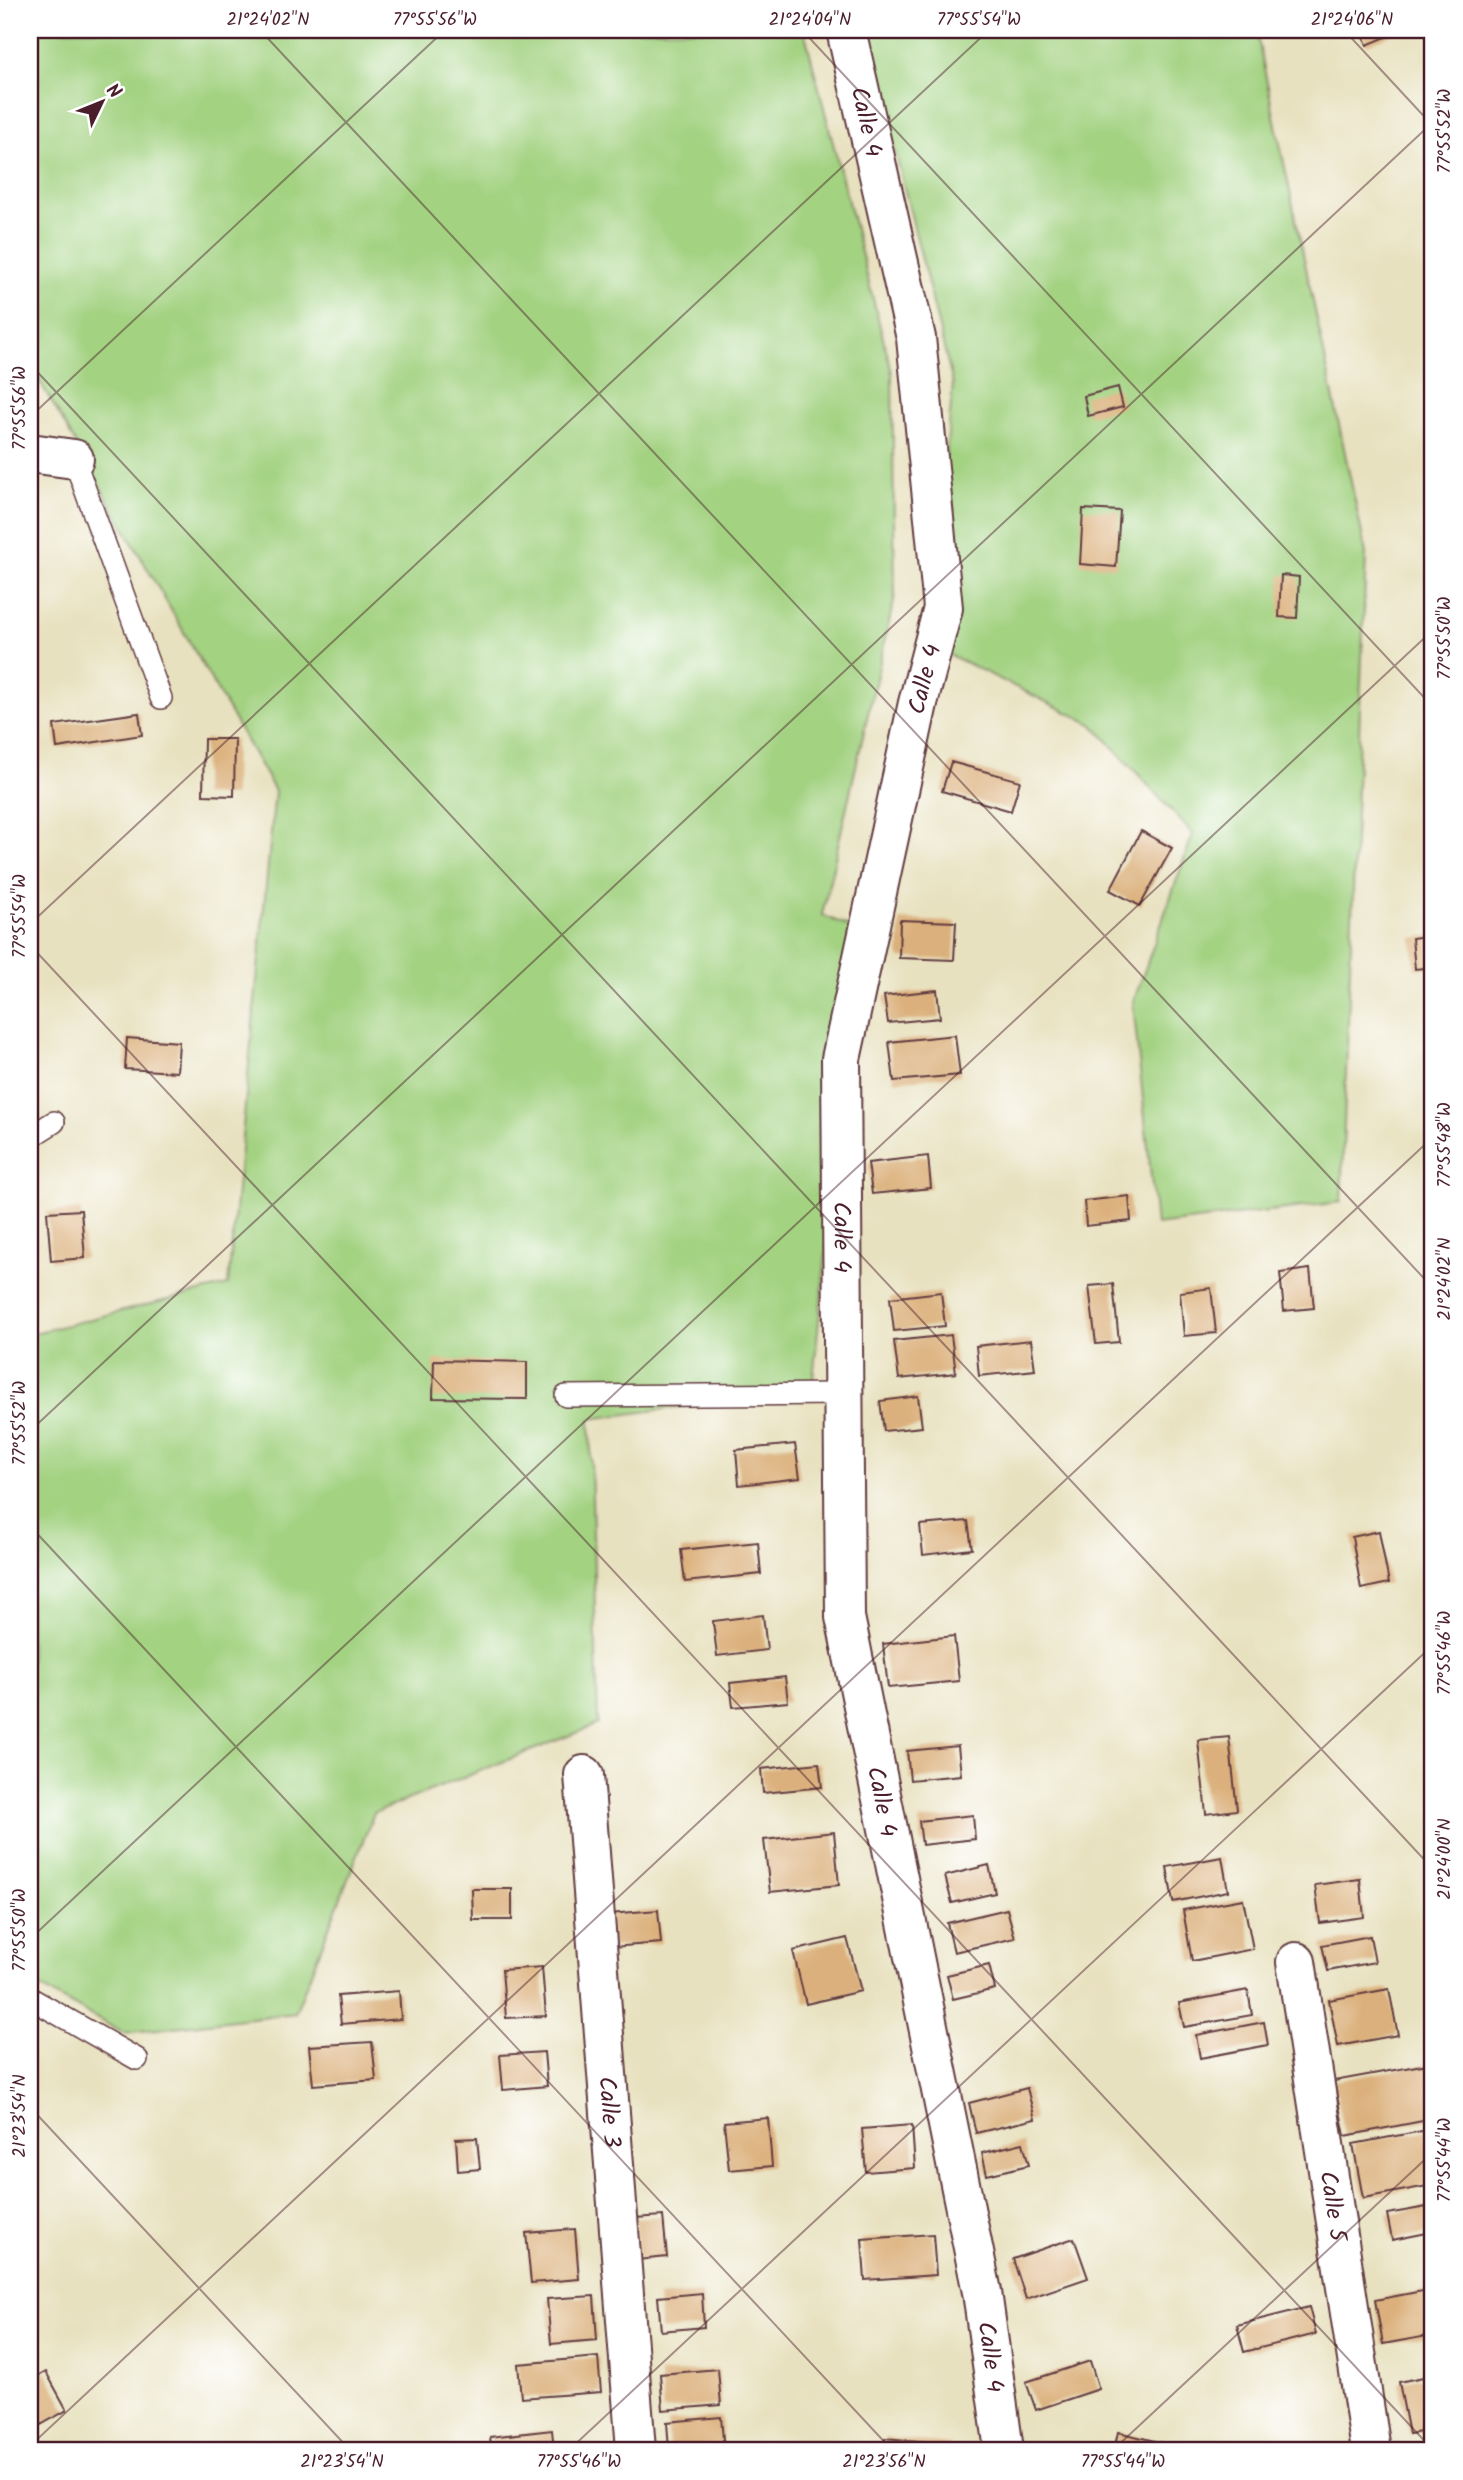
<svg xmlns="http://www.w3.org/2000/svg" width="1463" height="2480" font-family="Kalam,sans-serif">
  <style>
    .green { fill: #a3d281; stroke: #767856; stroke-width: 2 }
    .building { fill: #dbb07b }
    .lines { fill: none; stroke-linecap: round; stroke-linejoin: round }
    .lane-casing { stroke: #623c41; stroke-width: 24 }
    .street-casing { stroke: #623c41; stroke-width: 42 }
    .lane { stroke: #fff; stroke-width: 21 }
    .street { stroke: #fff; stroke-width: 38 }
    .ticks { fill: none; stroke: #4a1f2b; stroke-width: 2; stroke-opacity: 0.45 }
    .labels { text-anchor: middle; stroke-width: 5; stroke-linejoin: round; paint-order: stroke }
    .street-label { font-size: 24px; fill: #4a1f2b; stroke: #fff }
    .neatline { fill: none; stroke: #4a1f2b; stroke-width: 2.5 }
    .ticks-label { font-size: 18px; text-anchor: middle; fill: #4a1f2b }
  </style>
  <rect width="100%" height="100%" fill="#fff"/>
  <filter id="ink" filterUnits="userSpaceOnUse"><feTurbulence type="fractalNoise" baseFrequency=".0143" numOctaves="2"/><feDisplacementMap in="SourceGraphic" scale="14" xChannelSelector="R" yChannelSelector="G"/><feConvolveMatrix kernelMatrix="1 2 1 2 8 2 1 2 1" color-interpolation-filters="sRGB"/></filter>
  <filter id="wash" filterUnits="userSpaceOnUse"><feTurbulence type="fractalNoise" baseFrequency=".00686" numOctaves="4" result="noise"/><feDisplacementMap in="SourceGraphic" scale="28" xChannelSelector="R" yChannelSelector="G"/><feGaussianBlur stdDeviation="1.57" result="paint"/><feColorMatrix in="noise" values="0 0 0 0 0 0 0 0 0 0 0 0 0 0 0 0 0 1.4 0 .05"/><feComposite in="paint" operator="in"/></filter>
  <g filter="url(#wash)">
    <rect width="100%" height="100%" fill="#e8e1bf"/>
    <g class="green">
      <polygon points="30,30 804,30 892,373 895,596 822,915 859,931 812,1389 590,1419 598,1724 374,1813 295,2013 123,2033 30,1982 30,1334 228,1285 275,791 30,364"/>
      <polygon points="865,30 1256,30 1366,553 1341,1202 1156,1225 1133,1003 1193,834 1092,724 927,644 953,384"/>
    </g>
    <g id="blocks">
      <g class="building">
        <polygon points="1361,30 1403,30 1367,45"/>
        <polygon points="1118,387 1123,407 1088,416 1084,396"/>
        <polygon points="1083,509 1120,511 1116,567 1080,564"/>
        <polygon points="1281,575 1299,577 1297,618 1279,617"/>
        <polygon points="139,713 142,735 57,748 54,725"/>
        <polygon points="204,739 235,739 234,796 203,795"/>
        <polygon points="951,762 1020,781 1011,811 942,791"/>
        <polygon points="1141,831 1172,848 1140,906 1110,890"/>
        <polygon points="900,920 956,922 954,960 899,958"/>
        <polygon points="1433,935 1433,967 1415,969 1412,938"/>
        <polygon points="937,990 940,1018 888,1023 884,996"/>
        <polygon points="955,1035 960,1075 894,1081 889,1042"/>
        <polygon points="127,1038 179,1042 177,1072 125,1069"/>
        <polygon points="928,1156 931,1188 872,1194 868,1163"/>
        <polygon points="1129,1196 1131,1221 1086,1226 1084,1201"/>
        <polygon points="81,1210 85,1258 51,1261 47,1212"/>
        <polygon points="1310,1269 1314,1308 1284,1311 1280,1273"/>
        <polygon points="1113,1284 1119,1342 1096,1344 1089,1286"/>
        <polygon points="1211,1288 1216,1333 1184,1336 1180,1292"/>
        <polygon points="941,1292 945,1326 894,1331 890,1298"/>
        <polygon points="951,1335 956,1373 899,1379 894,1341"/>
        <polygon points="1031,1340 1035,1370 979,1376 976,1346"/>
        <polygon points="434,1360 527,1362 527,1399 433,1398"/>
        <polygon points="918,1396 922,1427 884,1431 880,1401"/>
        <polygon points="795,1444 800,1478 739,1485 736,1450"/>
        <polygon points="968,1521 972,1549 923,1555 920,1525"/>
        <polygon points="1379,1531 1389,1583 1361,1589 1352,1537"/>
        <polygon points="758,1542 761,1574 685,1582 681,1550"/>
        <polygon points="1433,1601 1433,1636 1432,1637 1425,1602"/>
        <polygon points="763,1615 767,1650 717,1656 713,1621"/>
        <polygon points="954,1636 959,1681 888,1688 883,1644"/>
        <polygon points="785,1677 788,1702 733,1707 730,1683"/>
        <polygon points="1229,1737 1237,1810 1206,1814 1198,1740"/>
        <polygon points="958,1746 961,1775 910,1780 907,1751"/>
        <polygon points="819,1763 822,1787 763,1793 761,1769"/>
        <polygon points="973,1815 975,1839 922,1845 919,1821"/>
        <polygon points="834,1832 839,1885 770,1892 764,1840"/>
        <polygon points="1222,1857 1228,1891 1173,1902 1167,1867"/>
        <polygon points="989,1865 995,1893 952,1903 945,1876"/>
        <polygon points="1360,1879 1364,1917 1320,1923 1315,1885"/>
        <polygon points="472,1889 512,1889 512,1920 473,1920"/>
        <polygon points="1243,1899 1253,1949 1192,1961 1183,1910"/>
        <polygon points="1007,1909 1015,1938 954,1952 947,1923"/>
        <polygon points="658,1910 661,1943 612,1947 609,1914"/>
        <polygon points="1370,1936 1375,1962 1328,1971 1322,1945"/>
        <polygon points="847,1938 861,1991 806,2004 793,1951"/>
        <polygon points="989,1965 995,1989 953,1999 947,1975"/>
        <polygon points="542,1967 546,2016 506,2018 502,1970"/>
        <polygon points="1389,1989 1398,2035 1338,2046 1329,2000"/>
        <polygon points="1248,1990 1252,2015 1184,2027 1179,2003"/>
        <polygon points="399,1991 401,2019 341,2024 338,1996"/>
        <polygon points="1264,2022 1268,2045 1200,2058 1196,2035"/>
        <polygon points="372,2042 376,2080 313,2085 309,2046"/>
        <polygon points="544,2052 547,2086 503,2090 500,2055"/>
        <polygon points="1433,2063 1433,2119 1345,2136 1334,2081"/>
        <polygon points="1027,2088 1035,2119 976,2133 969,2103"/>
        <polygon points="768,2118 772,2166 729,2170 724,2122"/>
        <polygon points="912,2125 915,2168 866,2172 862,2129"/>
        <polygon points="1433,2129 1433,2185 1363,2198 1353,2144"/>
        <polygon points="477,2138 480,2169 458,2171 456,2139"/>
        <polygon points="1023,2143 1029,2165 987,2175 982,2153"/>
        <polygon points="1427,2207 1432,2232 1392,2240 1387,2214"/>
        <polygon points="663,2216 667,2257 638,2260 635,2218"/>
        <polygon points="575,2229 579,2279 531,2283 526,2233"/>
        <polygon points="933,2234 936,2275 865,2280 862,2239"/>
        <polygon points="1074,2238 1088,2278 1026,2299 1013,2259"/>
        <polygon points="1433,2289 1433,2335 1383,2344 1375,2300"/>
        <polygon points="702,2293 704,2327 661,2331 658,2297"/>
        <polygon points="594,2296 597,2340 551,2344 547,2299"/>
        <polygon points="1309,2307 1316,2334 1244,2352 1237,2325"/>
        <polygon points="598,2357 601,2392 521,2398 518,2364"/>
        <polygon points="1090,2361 1099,2389 1036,2410 1026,2382"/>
        <polygon points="718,2369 721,2405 663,2410 660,2374"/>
        <polygon points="46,2372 67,2410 30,2431 30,2381"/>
        <polygon points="1433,2375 1433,2430 1409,2434 1399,2382"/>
        <polygon points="721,2417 724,2450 669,2450 667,2422"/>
        <polygon points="552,2430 554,2450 492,2450 490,2437"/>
        <polygon points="1118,2432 1167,2444 1166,2450 1114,2450"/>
        <polygon points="885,2438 950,2444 950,2450 884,2450"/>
      </g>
    </g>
  </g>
  <g filter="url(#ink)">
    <use href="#blocks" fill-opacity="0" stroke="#623c41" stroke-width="2"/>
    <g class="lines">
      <g class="lane-casing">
        <g id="lane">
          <polyline points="74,459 161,698"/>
          <polyline points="30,1137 54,1122"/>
          <polyline points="566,1396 843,1394"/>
          <polyline points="30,1998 137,2059"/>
        </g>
      </g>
      <g class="street-casing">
        <g id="street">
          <path id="s1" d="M846,30L916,338L943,608L918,703L841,1059L845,1617L982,2292L1004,2450"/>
          <polyline points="30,453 74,459"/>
          <path id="s2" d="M584,1775L636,2450"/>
          <path id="s3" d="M1296,1962L1371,2450"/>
        </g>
      </g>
      <use href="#lane" class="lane"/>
      <use href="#street" class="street"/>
    </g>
  </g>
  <path class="ticks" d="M260,30L1433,1288M802,30L1433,707M1344,30L1433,126M30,364L1433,1869M30,417L445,30M30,924L989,30M30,945L1433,2450M30,1431L1433,122M30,1526L892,2450M30,1939L1433,630M30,2107L350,2450M30,2446L1433,1137M569,2450L1433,1645M1113,2450L1433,2152"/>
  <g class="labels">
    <g class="street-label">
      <text dy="8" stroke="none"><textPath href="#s1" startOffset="94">Calle 4</textPath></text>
      <text transform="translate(924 679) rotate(-76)" y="8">Calle 4</text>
      <text dy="8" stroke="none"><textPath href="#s1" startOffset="1228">Calle 4</textPath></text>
      <text dy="8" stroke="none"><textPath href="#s1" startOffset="1796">Calle 4</textPath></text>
      <text dy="8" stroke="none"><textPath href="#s2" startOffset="338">Calle 3</textPath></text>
      <text dy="8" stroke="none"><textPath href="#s3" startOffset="247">Calle 5</textPath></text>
      <text dy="8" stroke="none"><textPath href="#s1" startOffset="2362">Calle 4</textPath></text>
    </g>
  </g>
  <rect width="1463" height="2480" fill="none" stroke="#fff" stroke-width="77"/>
  <g transform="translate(102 102) rotate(47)" stroke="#ffffff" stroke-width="5" paint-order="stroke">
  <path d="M0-5L12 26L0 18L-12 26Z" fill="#4a1f2b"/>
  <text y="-10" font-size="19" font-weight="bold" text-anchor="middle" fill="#4a1f2b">N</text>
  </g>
  <rect x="38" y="38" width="1386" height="2404" class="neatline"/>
  <g class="ticks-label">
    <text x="268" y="25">21°24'02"N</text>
    <text x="435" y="25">77°55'56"W</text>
    <text x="810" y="25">21°24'04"N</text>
    <text x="979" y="25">77°55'54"W</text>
    <text x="1352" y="25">21°24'06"N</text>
    <text transform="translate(1444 131) rotate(-90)" y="6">77°55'52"W</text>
    <text transform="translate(19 408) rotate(-90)" y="6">77°55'56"W</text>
    <text transform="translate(1444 638) rotate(-90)" y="6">77°55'50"W</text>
    <text transform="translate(19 916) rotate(-90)" y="6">77°55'54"W</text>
    <text transform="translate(1444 1145) rotate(-90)" y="6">77°55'48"W</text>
    <text transform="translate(1444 1279) rotate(-90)" y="6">21°24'02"N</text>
    <text transform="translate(19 1423) rotate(-90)" y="6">77°55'52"W</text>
    <text transform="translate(1444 1653) rotate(-90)" y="6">77°55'46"W</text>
    <text transform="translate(1444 1859) rotate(-90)" y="6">21°24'00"N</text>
    <text transform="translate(19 1930) rotate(-90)" y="6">77°55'50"W</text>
    <text transform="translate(19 2116) rotate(-90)" y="6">21°23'54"N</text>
    <text transform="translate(1444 2160) rotate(-90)" y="6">77°55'44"W</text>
    <text x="342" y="2467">21°23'54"N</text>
    <text x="579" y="2467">77°55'46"W</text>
    <text x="884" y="2467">21°23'56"N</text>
    <text x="1123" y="2467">77°55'44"W</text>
  </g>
</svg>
